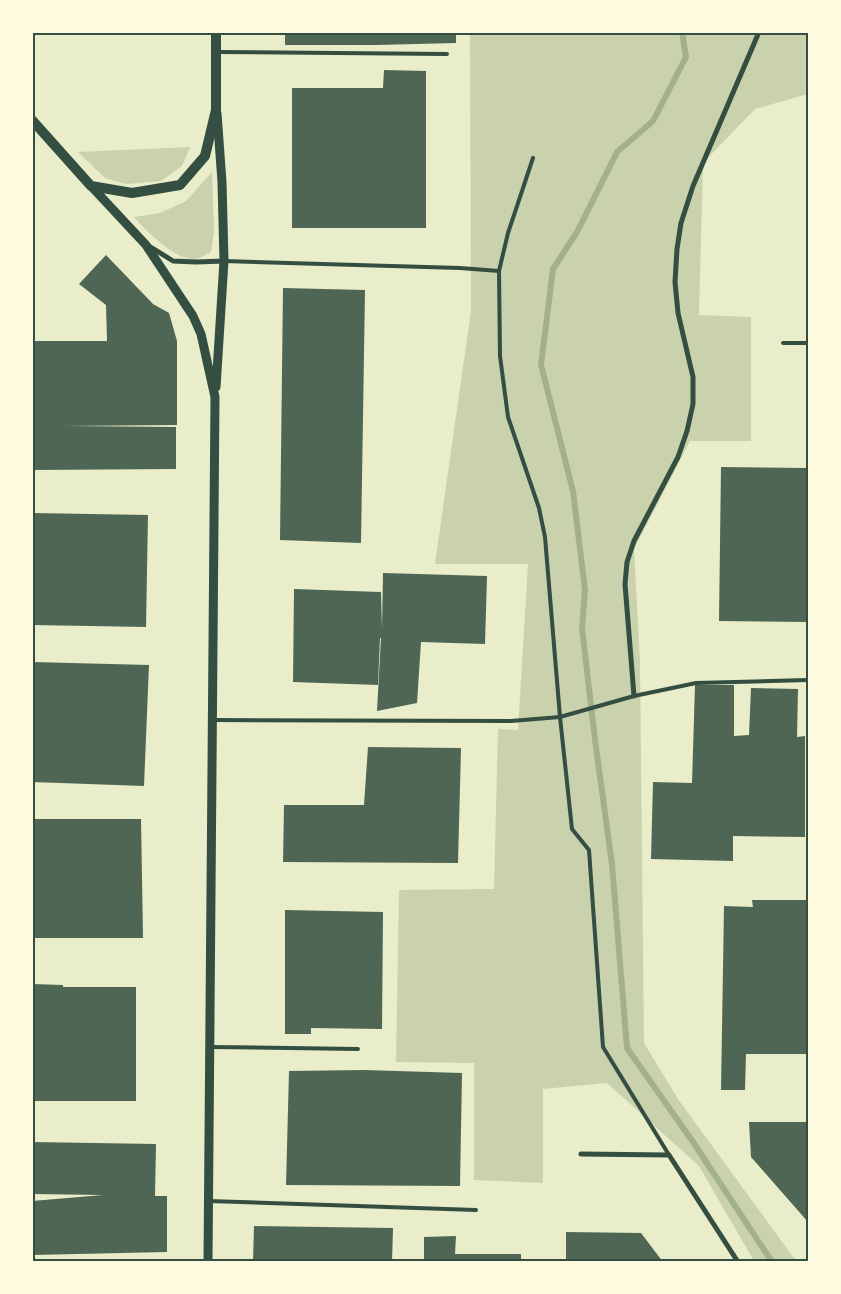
<svg xmlns="http://www.w3.org/2000/svg" width="841" height="1294" font-family="'Roboto Condensed',sans-serif">
  <style>
    .green { fill: #cad2ad }
    .lines { fill: none; stroke-linecap: round; stroke-linejoin: round }
    .stream { stroke: #a3b18a; stroke-width: 6 }
    .building { fill: #4f6655 }
    .service { stroke: #344e41; stroke-width: 4 }
    .minor { stroke: #344e41; stroke-width: 5 }
    .tertiary { stroke: #344e41; stroke-width: 9 }
    .secondary { stroke: #344e41; stroke-width: 10 }
    .neatline { fill: none; stroke: #344e41; stroke-width: 2 }
  </style>
  <rect width="100%" height="100%" fill="#e9edc9"/>
  <g class="green">
    <polygon points="470,33 808,33 808,94 755,109 703,163 699,315 751,317 751,441 690,441 634,549 640,663 644,1043 678,1099 796,1261 754,1261 699,1166 607,1083 543,1089 543,1183 474,1180 474,1063 396,1062 399,890 494,889 498,729 518,730 528,564 435,564 471,311"/>
    <polygon points="190,147 182,166 161,181 126,184 105,178 78,152"/>
    <path d="M212,172L214,232L211,252C206,254 201,258 196,259C177,262 145,230 134,217L160,213L186,201Z"/>
  </g>
  <g class="lines">
    <polyline class="stream" points="682,32 686,57 653,121 617,152 577,232 553,269 541,365 573,491 585,590 582,628 595,740 612,864 627,1048 693,1142 772,1262"/>
  </g>
  <g class="building">
    <polygon points="285,32 456,32 456,43 376,45 285,45"/>
    <polygon points="384,70 426,71 426,228 292,228 292,88 383,88"/>
    <polygon points="106,255 153,304 169,313 177,341 177,425 65,426 176,427 176,469 32,470 32,341 107,341 106,305 79,284"/>
    <polygon points="283,288 365,290 361,543 280,540"/>
    <polygon points="721,467 808,468 808,622 719,621"/>
    <polygon points="32,513 148,515 146,627 32,625"/>
    <polygon points="383,573 487,576 485,644 421,642 417,703 377,711 381,638 380,638 378,685 293,682 294,589 381,592 382,629"/>
    <polygon points="32,662 149,665 144,786 32,782"/>
    <polygon points="695,685 734,685 734,736 749,735 751,688 798,689 797,737 805,736 805,837 733,836 733,861 651,859 653,782 692,783"/>
    <polygon points="368,747 461,748 458,863 283,862 284,805 364,805"/>
    <polygon points="32,819 141,819 143,938 32,938"/>
    <polygon points="752,900 808,900 808,1054 746,1054 745,1090 721,1090 724,906 753,907"/>
    <polygon points="285,910 383,912 382,1029 311,1028 311,1034 285,1034"/>
    <polygon points="32,984 63,985 63,987 136,987 136,1101 32,1101"/>
    <polygon points="364,1070 462,1073 460,1186 286,1185 289,1071"/>
    <polygon points="749,1122 808,1122 808,1222 751,1157"/>
    <polygon points="32,1142 156,1144 155,1196 167,1196 167,1252 32,1255 32,1201 103,1195 32,1194"/>
    <polygon points="254,1226 393,1228 392,1262 253,1262"/>
    <polygon points="566,1232 641,1233 663,1262 566,1262"/>
    <polygon points="456,1236 455,1254 521,1254 521,1262 424,1262 424,1237"/>
  </g>
  <g class="lines">
    <g class="service">
      <polyline points="217,52 447,54"/>
      <polyline points="533,158 508,233 499,271 500,356 508,417 539,508 545,537 560,717 572,829 589,850 603,1047 669,1155"/>
      <polyline points="224,261 460,268 499,271"/>
      <polyline points="783,343 808,343"/>
      <polyline points="212,720 511,721 560,717 634,696 696,683 808,680"/>
      <polyline points="211,1047 358,1049"/>
      <polyline points="208,1201 476,1210"/>
    </g>
    <g class="minor">
      <polyline points="149,246 173,261 196,262 224,261"/>
      <polyline points="634,696 625,584 627,562 634,541 678,457 687,431 693,404 693,377 678,313 675,282 677,249 681,223 693,186 759,32"/>
      <polyline points="581,1154 669,1155 738,1262"/>
    </g>
    <g class="tertiary">
      <polyline points="91,186 146,245 193,316 201,334 215,397 208,1262"/>
      <polyline points="216,387 224,261 222,182 217,113"/>
    </g>
    <polyline class="secondary" points="32,120 91,186 132,193 180,185 205,156 216,110 216,32"/>
  </g>
  <rect width="841" height="1294" fill="none" stroke="#fefae0" stroke-width="68"/>
  <rect x="34" y="34" width="773" height="1226" class="neatline"/>
</svg>
